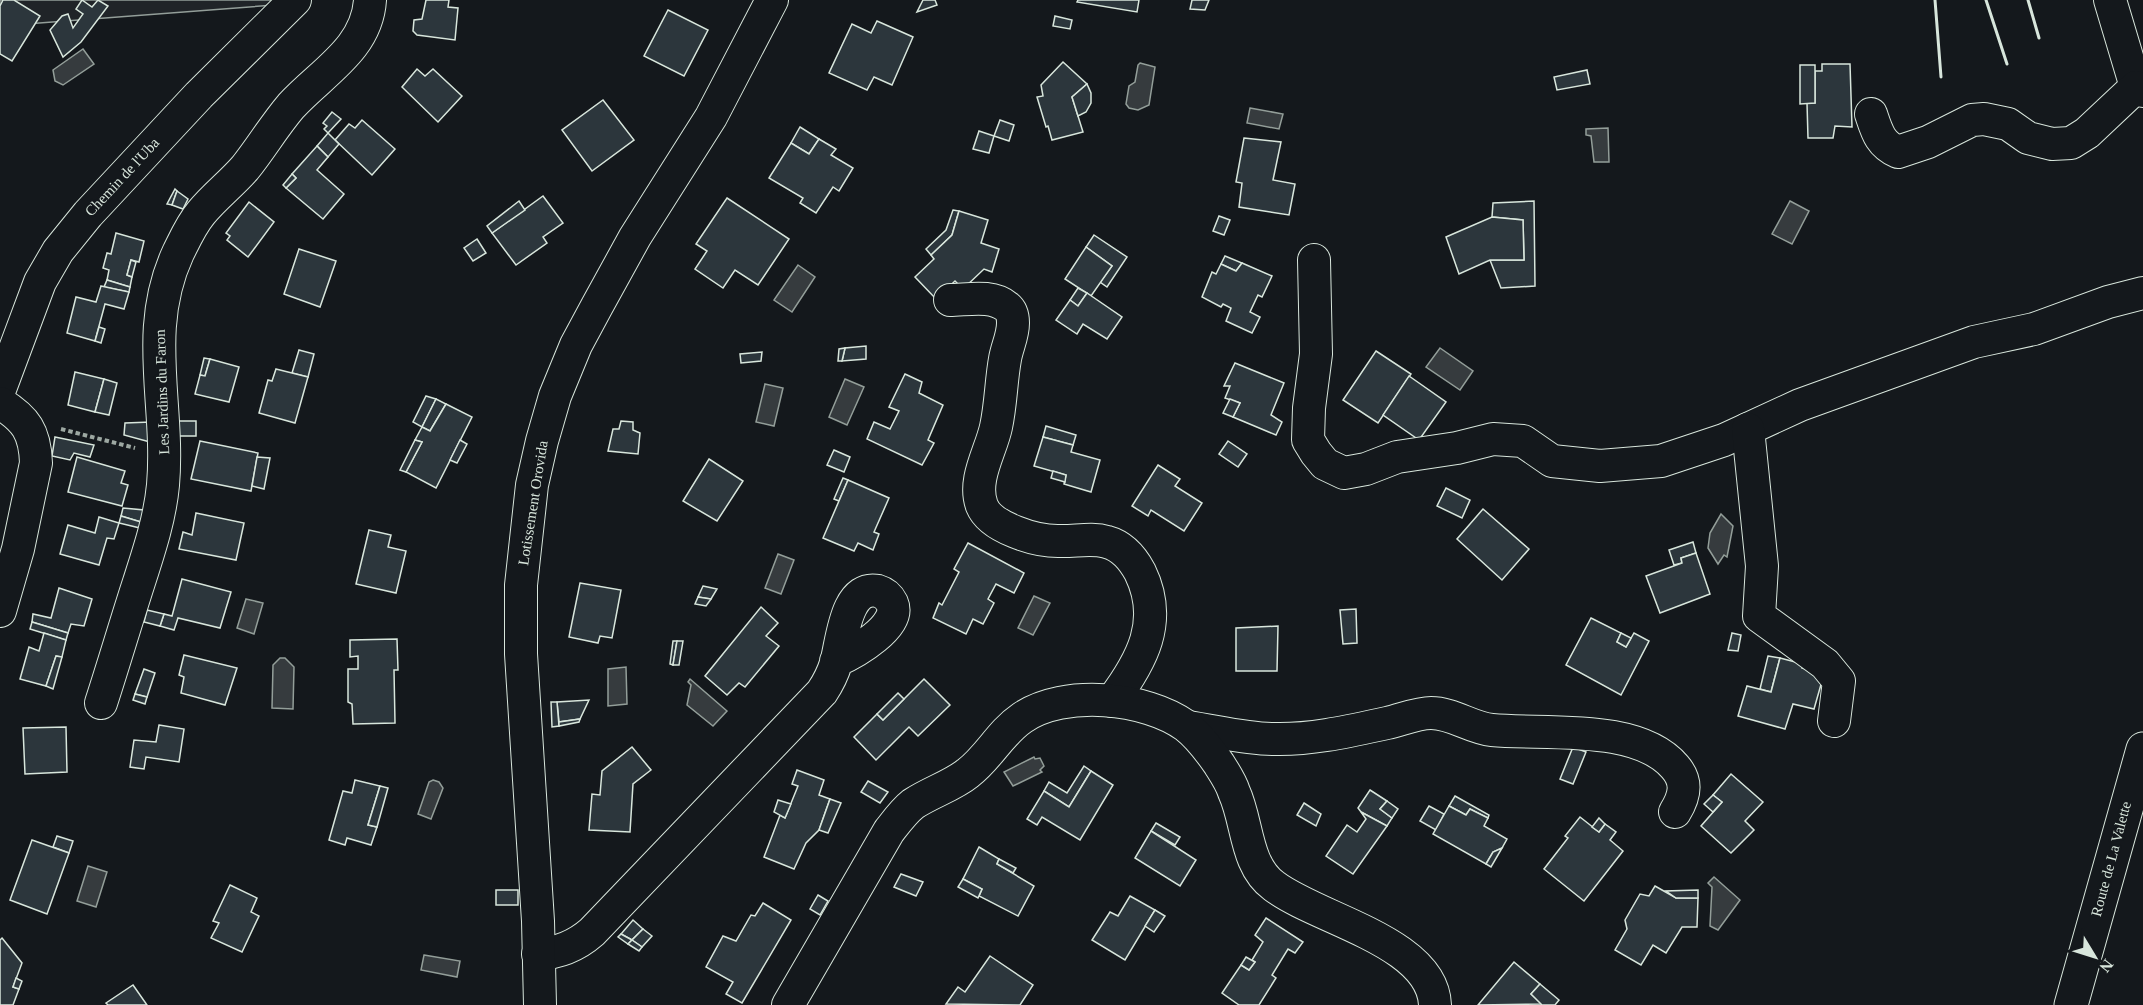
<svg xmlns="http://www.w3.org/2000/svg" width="2143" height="1005" font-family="'Times New Roman',serif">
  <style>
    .green { fill: #202428; stroke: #939e99; stroke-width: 1.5 }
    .water { fill: #363b3e; stroke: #939e99; stroke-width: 1.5 }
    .building { fill: #2c363c; stroke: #d8e6dc; stroke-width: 1.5 }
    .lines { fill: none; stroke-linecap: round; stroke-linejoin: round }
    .minor-casing { stroke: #d8e6dc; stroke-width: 34 }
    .major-casing { stroke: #d8e6dc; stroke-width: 35 }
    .path { stroke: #9da8a2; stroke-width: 4; stroke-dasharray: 4.5 3; stroke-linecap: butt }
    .minor { stroke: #14181c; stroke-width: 32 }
    .major { stroke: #14181c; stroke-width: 33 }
    .wall { stroke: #d8e6dc; stroke-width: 3 }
    .labels { text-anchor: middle; stroke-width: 4.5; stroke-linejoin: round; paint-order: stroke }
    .street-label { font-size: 15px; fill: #d8e6dc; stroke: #14181c }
  </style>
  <rect width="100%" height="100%" fill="#14181c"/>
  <polygon class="green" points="0,0 302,0 301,3 0,26"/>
  <g class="water">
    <polygon points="83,49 94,64 63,85 55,81 53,70"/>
    <polygon points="1140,63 1155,67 1149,105 1138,110 1129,108 1126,104 1129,86 1135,82 1138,65"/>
    <polygon points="1250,108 1283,114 1279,129 1247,123"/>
    <polygon points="1608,128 1609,162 1594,162 1591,136 1586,135 1586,129"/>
    <polygon points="1790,201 1809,211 1792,244 1772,234"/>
    <polygon points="798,265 815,277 792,312 774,300"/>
    <polygon points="1440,348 1473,371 1460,390 1426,367"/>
    <polygon points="845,379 864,387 847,425 829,417"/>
    <polygon points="765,384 783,388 774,426 756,422"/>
    <polygon points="1721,514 1733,526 1727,557 1724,555 1718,564 1708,548 1710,533"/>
    <polygon points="778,554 794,560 781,594 765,588"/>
    <polygon points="1034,596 1050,603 1033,635 1018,628"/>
    <polygon points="246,599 263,603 254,634 237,628"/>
    <polygon points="280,658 285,658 294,667 293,709 272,708 273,665"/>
    <polygon points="626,667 627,704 608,706 608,669"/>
    <polygon points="690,679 727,711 713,726 687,705 691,685 688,682"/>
    <polygon points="1034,757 1035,759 1040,758 1044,766 1040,770 1042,772 1013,786 1004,772"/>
    <polygon points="433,780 439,782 443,788 431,819 418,814 429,782"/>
    <polygon points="88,866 107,872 96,907 77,901"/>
    <polygon points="1714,877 1740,900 1718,930 1710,926 1712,887 1708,883"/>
    <polygon points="424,955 460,961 457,977 421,970"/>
  </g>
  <g class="building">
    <polygon points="3,0 14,0 40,16 12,61 0,54 0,6"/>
    <polygon points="82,0 92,7 98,0 108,6 81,42 63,57 50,30 62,16 68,14 73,28 83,14 76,9"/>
    <polygon points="426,0 449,0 448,7 458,8 455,40 417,35 413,31 414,20 422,19"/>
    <polygon points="923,0 935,0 937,5 917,12"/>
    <polygon points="1078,0 1139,0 1137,12 1077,2"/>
    <polygon points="1192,0 1209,0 1205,10 1190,9"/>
    <polygon points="668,10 708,30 684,76 644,56"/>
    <polygon points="1055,16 1072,20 1070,29 1053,26"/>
    <polygon points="877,21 913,37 892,85 874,77 867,90 829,73 852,24 871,33"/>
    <polygon points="1063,62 1087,84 1072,97 1083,132 1052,140 1048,126 1046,127 1037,97 1043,96 1041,85"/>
    <polygon points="1822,64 1850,64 1852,127 1835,126 1833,138 1808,138 1807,103 1815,103 1815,71 1822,71"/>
    <polygon points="1800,65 1815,65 1815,103 1800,104"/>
    <polygon points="417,69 425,76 433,69 462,96 438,122 402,87"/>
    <polygon points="1587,70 1590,84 1557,90 1554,77"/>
    <polygon points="1087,84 1091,93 1091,103 1086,112 1078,116 1072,97"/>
    <polygon points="603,100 634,140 592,171 562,130"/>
    <polygon points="332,112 341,119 328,133 324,129 327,126 323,123"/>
    <polygon points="362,120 395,149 372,175 335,140 349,124 355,128"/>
    <polygon points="1000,120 1014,125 1009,141 994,136"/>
    <polygon points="800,127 819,139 809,154 791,143"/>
    <polygon points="979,131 994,136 989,153 973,149"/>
    <polygon points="328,133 339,144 328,157 317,146"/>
    <polygon points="1244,138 1281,142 1273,180 1295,184 1289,215 1239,207 1242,183 1236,182"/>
    <polygon points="819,139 836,149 831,155 853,168 839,191 833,187 816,213 800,203 803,198 769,178 791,143 809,154"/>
    <polygon points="317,146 328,157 317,170 344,194 323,219 286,188 296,178 292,174"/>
    <polygon points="292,174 296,178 286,188 283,185"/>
    <polygon points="175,189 177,191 172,205 167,204"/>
    <polygon points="177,191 188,199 183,209 172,205"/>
    <polygon points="543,196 563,223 543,237 547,243 516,265 492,233"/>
    <polygon points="727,198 789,239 758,285 735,270 723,288 695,269 707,251 696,244"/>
    <polygon points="519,201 525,210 492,233 487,226"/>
    <polygon points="1534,201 1535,286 1501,288 1490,260 1524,260 1523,220 1492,217 1493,203"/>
    <polygon points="249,202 274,222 248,257 227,240 230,236 226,233"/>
    <polygon points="953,210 959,211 952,235 931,255 926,249 946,230"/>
    <polygon points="959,211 988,220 981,243 999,249 992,272 984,269 963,289 955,281 936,299 915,277 934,259 931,255 952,235"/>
    <polygon points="1219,216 1230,220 1224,235 1213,231"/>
    <polygon points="1492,217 1523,220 1524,260 1490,260 1459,274 1446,237"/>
    <polygon points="116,233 144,241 139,262 131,260 127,275 132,277 130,287 107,280 109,270 103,268 107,253 111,254"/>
    <polygon points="1094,235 1127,257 1107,287 1100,282 1112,266 1086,247"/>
    <polygon points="477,239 486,253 473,261 464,248"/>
    <polygon points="1086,247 1112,266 1091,296 1065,279"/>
    <polygon points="299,249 336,261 320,307 284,294"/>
    <polygon points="1225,256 1242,263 1236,271 1221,264"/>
    <polygon points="131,260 136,262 132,277 127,275"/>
    <polygon points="1242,263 1272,276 1262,297 1258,295 1250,312 1260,317 1252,333 1226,321 1231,308 1223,304 1221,307 1202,297 1212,272 1216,274 1221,264 1236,271"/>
    <polygon points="107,280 130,287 129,292 104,287"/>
    <polygon points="101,286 129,292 124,309 105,304 95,341 67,333 76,297 96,302"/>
    <polygon points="1078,288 1087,293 1078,306 1070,300"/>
    <polygon points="1087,293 1122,317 1107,339 1083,324 1077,334 1056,320 1070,300 1078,306"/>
    <polygon points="99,327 105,329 101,343 95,341"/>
    <polygon points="866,346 866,359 842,361 845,348"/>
    <polygon points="845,348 842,361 838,361 839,349"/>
    <polygon points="299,350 314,354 308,377 292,373"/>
    <polygon points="1376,351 1411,374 1378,423 1343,400"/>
    <polygon points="762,352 761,361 741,363 740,354"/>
    <polygon points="204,358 210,359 205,376 200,375"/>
    <polygon points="210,359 239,367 229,402 195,394 200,375 205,376"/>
    <polygon points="1235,363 1284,383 1271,415 1282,422 1276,435 1233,417 1240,403 1225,398 1230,386 1224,386"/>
    <polygon points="276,369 308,377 295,423 259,413 268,380 272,381"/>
    <polygon points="75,372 104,379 95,412 68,405"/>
    <polygon points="905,374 922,382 919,393 943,405 928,440 934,443 922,465 867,439 874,422 890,429 899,411 889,407"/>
    <polygon points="1409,376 1446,402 1419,440 1383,415"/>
    <polygon points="104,379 117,383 109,415 95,412"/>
    <polygon points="426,396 436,399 422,427 413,422"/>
    <polygon points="436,399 446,404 430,431 422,427"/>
    <polygon points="1230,399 1240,403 1233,417 1223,413"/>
    <polygon points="446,404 472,417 436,488 406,472 422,442 415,440 422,427 430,431"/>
    <rect x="177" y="421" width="19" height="15"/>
    <polygon points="621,421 633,422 633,430 640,433 638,454 608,451 613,429 619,429"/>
    <polygon points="151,422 150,442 124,435 125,423"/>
    <polygon points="1046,426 1076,435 1073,445 1043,437"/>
    <polygon points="55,437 94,445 90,457 74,453 70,460 52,456"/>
    <polygon points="1043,437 1073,445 1071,452 1100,460 1091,492 1064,484 1066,475 1034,466"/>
    <polygon points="415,440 422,442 406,472 400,470"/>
    <polygon points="460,440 467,444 457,463 450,460"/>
    <polygon points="200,441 258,453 251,491 191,479"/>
    <polygon points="1228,441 1247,454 1238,467 1219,454"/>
    <polygon points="834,450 850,457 844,472 827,465"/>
    <polygon points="77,457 125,471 121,483 128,485 122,506 68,492"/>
    <polygon points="257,457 270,458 264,489 252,486"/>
    <polygon points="709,459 743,481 717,521 683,501"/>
    <polygon points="1158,465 1180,479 1175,486 1202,503 1184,531 1151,510 1148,516 1132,506"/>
    <polygon points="1053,471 1066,475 1065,482 1051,478"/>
    <polygon points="843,478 848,480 839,501 834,499"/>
    <polygon points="848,480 889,498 874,532 879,534 873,550 858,543 854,551 823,538"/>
    <polygon points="1446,488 1470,500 1462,518 1437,506"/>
    <polygon points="123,508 144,510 141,522 121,516"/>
    <polygon points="1483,509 1529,549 1502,580 1457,539"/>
    <polygon points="196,513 244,523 236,560 179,549 183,532 192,535"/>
    <polygon points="121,516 141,522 140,528 119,523"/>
    <polygon points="99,517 119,523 114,539 107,538 99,565 60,554 68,525 95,533"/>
    <polygon points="369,530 391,535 388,547 406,551 396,593 356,584"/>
    <polygon points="1693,542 1696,553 1681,558 1682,563 1674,565 1669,550"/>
    <polygon points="968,543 1024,573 1014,593 996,584 988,599 994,603 983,624 973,619 966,634 933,618 939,603 942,605 959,572 954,569"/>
    <polygon points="1696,553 1710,594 1660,613 1646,576 1682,563 1681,558"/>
    <polygon points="182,579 231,592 220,628 178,618 174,630 160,626 164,614 172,616"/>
    <polygon points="580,583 621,590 612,638 600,636 598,643 569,637"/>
    <polygon points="703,586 717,589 711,599 698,597"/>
    <polygon points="59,588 92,599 84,626 71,624 68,633 32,622 33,614 51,618"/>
    <polygon points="698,597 711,599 706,606 695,604"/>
    <polygon points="761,607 778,623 766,636 779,646 745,687 739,683 727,695 705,676"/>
    <polygon points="1356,609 1357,643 1343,644 1340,610"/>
    <polygon points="147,610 164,614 160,626 144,622"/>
    <polygon points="1591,618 1621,633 1617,642 1626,647 1634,633 1649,641 1621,695 1566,665"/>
    <polygon points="32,622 68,633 66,640 30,629"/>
    <polygon points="1278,626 1277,671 1236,671 1236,628"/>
    <polygon points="44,633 66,640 62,657 56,656 46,686 20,679 29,647 39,651"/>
    <polygon points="1621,633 1631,638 1626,647 1617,642"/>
    <polygon points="1732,633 1741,635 1738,651 1728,650"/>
    <polygon points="397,639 398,670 394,670 395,723 353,724 352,704 348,702 348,669 358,669 358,656 350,657 350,640"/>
    <polygon points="673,641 677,641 673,665 670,664"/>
    <polygon points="677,641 683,641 679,665 673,665"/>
    <polygon points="184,655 237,668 225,705 181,693 184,677 179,675"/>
    <polygon points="56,656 62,657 53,689 46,686"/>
    <polygon points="1768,656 1780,658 1771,692 1760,689"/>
    <polygon points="1780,658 1803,664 1802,668 1824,674 1814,709 1793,704 1785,729 1738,716 1747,686 1771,692"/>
    <polygon points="144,669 155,673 147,697 135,694"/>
    <polygon points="924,679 950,705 918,736 909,727 876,760 854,737 877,714 883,720"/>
    <polygon points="898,693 904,699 883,720 877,714"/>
    <polygon points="135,694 147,697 145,704 133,700"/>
    <polygon points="589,700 580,719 559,722 557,702"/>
    <polygon points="551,702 557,702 559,726 552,727"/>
    <polygon points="580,719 579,722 559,726 559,722"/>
    <polygon points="159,725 184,729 179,762 146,757 144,769 130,767 134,740 156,742"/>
    <polygon points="66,727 67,772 25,774 23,728"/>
    <polygon points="632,747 651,770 633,784 630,832 589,830 592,794 600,795 602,771"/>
    <polygon points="1573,747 1586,752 1573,784 1560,779"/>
    <polygon points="1084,766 1091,771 1069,807 1044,791 1049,782 1067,793"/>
    <polygon points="797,770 824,780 819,795 830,799 819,830 806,843 794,869 764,857 780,815 785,818 798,786 792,784"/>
    <polygon points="1091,771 1113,785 1080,840 1042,817 1037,825 1027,819 1044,791 1069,807"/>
    <polygon points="1731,774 1763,802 1745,821 1754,830 1731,853 1701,826 1722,802 1713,795"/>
    <polygon points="355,780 380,786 368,825 377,827 371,845 347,838 345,845 329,840 343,791 352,793"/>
    <polygon points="868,781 888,792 880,803 861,792"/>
    <polygon points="380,786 388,788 377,827 368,825"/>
    <polygon points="1370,790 1387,801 1380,809 1392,818 1387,826 1361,812 1358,808"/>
    <polygon points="1713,795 1722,802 1713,812 1704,804"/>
    <polygon points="1455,796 1489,815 1488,818 1470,809 1466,815 1449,806"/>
    <polygon points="830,799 841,803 828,833 819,830"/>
    <polygon points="778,800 791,804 785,818 774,812"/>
    <polygon points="1387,801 1398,809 1392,818 1380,809"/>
    <polygon points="1304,803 1321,814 1316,826 1297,815"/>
    <polygon points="1429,806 1444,814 1436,830 1420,821"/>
    <polygon points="1449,806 1466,815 1470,809 1488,818 1484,826 1507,839 1502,848 1493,852 1486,864 1433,834"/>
    <polygon points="1361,812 1387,826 1353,874 1326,856 1347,825 1357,832 1366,819"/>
    <polygon points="1580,817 1599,832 1605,824 1616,832 1610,840 1623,851 1584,901 1544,869 1568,838 1565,836"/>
    <polygon points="1599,818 1605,824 1599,832 1592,827"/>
    <polygon points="1156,823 1180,837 1175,845 1151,831"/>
    <polygon points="1151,831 1196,860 1180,886 1135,858"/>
    <polygon points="57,836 73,841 69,853 53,847"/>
    <polygon points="32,840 69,853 47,914 10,900"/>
    <polygon points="979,847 999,859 997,864 1034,886 1018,916 979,896 982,889 963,879"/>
    <polygon points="1502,848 1491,867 1486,864 1493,852"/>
    <polygon points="999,859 1016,868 1013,873 997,864"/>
    <polygon points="901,874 923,882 916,896 894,887"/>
    <polygon points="963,879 982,889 978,898 958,887"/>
    <polygon points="230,885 257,898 251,912 259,916 242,952 211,938 219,923 213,921"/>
    <polygon points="1655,886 1676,898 1698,898 1697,927 1682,927 1666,953 1653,945 1641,965 1615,950 1627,929 1625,920 1640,894 1649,896"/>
    <rect x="496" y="890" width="22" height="15"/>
    <polygon points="1698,890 1698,898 1676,898 1666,891"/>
    <polygon points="818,895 828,901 820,915 810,909"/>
    <polygon points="1130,896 1155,910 1125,960 1092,940 1110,912 1118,916"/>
    <polygon points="763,903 791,920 742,1003 726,994 733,982 706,967 723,936 736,941 751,915 755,916"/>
    <polygon points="1155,910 1165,916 1154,932 1145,926"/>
    <polygon points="1266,918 1303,942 1295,953 1288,949 1272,975 1276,978 1259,1005 1239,1005 1222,993 1241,965 1249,970 1255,962 1252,960 1263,942 1255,935"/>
    <polygon points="633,920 643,929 632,940 621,934"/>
    <polygon points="643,929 652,936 642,947 632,940"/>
    <polygon points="621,934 632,940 628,944 618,937"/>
    <polygon points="2,938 22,963 13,987 19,989 13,1005 0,1005 0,940"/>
    <polygon points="632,940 642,947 639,951 628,944"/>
    <polygon points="990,956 1033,985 1020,1005 946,1004 958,987 965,992"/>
    <polygon points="1246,957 1255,962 1249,970 1241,965"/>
    <polygon points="1514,962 1540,984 1531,994 1542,1004 1478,1005"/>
    <polygon points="16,978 22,981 19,989 13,987"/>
    <polygon points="1540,984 1559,1000 1555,1005 1542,1005 1531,994"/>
    <polygon points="133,985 147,1005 108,1005 106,1003"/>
  </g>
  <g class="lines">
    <g class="minor-casing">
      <g id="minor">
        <polyline points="2110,0 2136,87 2143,91"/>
        <path d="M1871,114C1877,132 1880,144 1898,152L1928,142L1972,120L1984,119L2008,124L2028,138L2052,144L2071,143L2087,133L2136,87"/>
        <polyline points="1314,260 1316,354 1309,408 1308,440 1316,453 1325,464 1344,473 1366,469 1397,457 1457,448 1493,439 1523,441 1552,461 1600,466 1661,461 1724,440 1800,405 1974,342 2034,329 2108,302 2143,293"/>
        <path d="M950,300C967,300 992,294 1007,307C1012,311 1013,317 1013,323C1013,336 1007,347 1005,359C1001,381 1001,404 996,427C991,451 972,480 982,506C991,528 1036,541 1058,541C1074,542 1091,537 1107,542C1122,546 1133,559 1140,572C1164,621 1142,661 1112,701"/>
        <polyline points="0,389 40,282 58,251 88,214 199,95 295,0"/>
        <path d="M0,403C26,419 35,432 36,463L18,549L0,611"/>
        <polyline points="1748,429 1762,566 1759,616 1825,664 1839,681 1834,721"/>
        <path d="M101,703C114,663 126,622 139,582C149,551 160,518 163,485C170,404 142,331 178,253C185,239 191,225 201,213C214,197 231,184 245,168C261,148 274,126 291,106C321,73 367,49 370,0"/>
        <path d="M1188,727C1216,731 1246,739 1274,739C1312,740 1350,731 1387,723C1401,720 1417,713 1431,713C1453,713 1471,728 1492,730C1545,735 1638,723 1675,767C1688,782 1685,796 1675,812"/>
        <path d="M538,954C559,953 576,946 592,932L822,692C828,683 833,673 836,663C842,643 845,584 878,591C885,593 889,597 892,603C902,626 854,653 836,661"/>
        <polyline points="540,1005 538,921 521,654 521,585 532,485 542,441 555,396 576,345 597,306 635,237 711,117 772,0"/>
        <path d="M788,1005L889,831C896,822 904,811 913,804C931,792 952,786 968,773C989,757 1000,733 1022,718C1064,689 1146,697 1186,726C1199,736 1210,751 1219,764C1224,772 1231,782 1234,792C1248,822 1245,865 1274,886C1317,919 1433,942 1435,1005"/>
      </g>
    </g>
    <g class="major-casing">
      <polyline id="major" points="2071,1005 2143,749"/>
    </g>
    <polyline class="path" points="61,429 135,448"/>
    <use href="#minor" class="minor"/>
    <use href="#major" class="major"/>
    <g class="wall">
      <polyline points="1935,0 1941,77"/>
      <polyline points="1986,0 2007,64"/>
      <polyline points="2028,0 2039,38"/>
    </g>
  </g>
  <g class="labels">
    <g class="street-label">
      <text transform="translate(122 177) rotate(-47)" y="5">Chemin de l'Uba</text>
      <text transform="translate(162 392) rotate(-92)" y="5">Les Jardins du Faron</text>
      <text transform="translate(533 503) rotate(-81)" y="5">Lotissement Orovida</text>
      <text transform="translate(2111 859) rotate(-75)" y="5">Route de La Valette</text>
    </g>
  </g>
  <g transform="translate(2095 957) rotate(128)" stroke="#14181c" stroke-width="4.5" paint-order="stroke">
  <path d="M0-4.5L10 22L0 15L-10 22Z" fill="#d8e6dc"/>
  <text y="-9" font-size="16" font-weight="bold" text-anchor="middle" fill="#d8e6dc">N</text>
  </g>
</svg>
